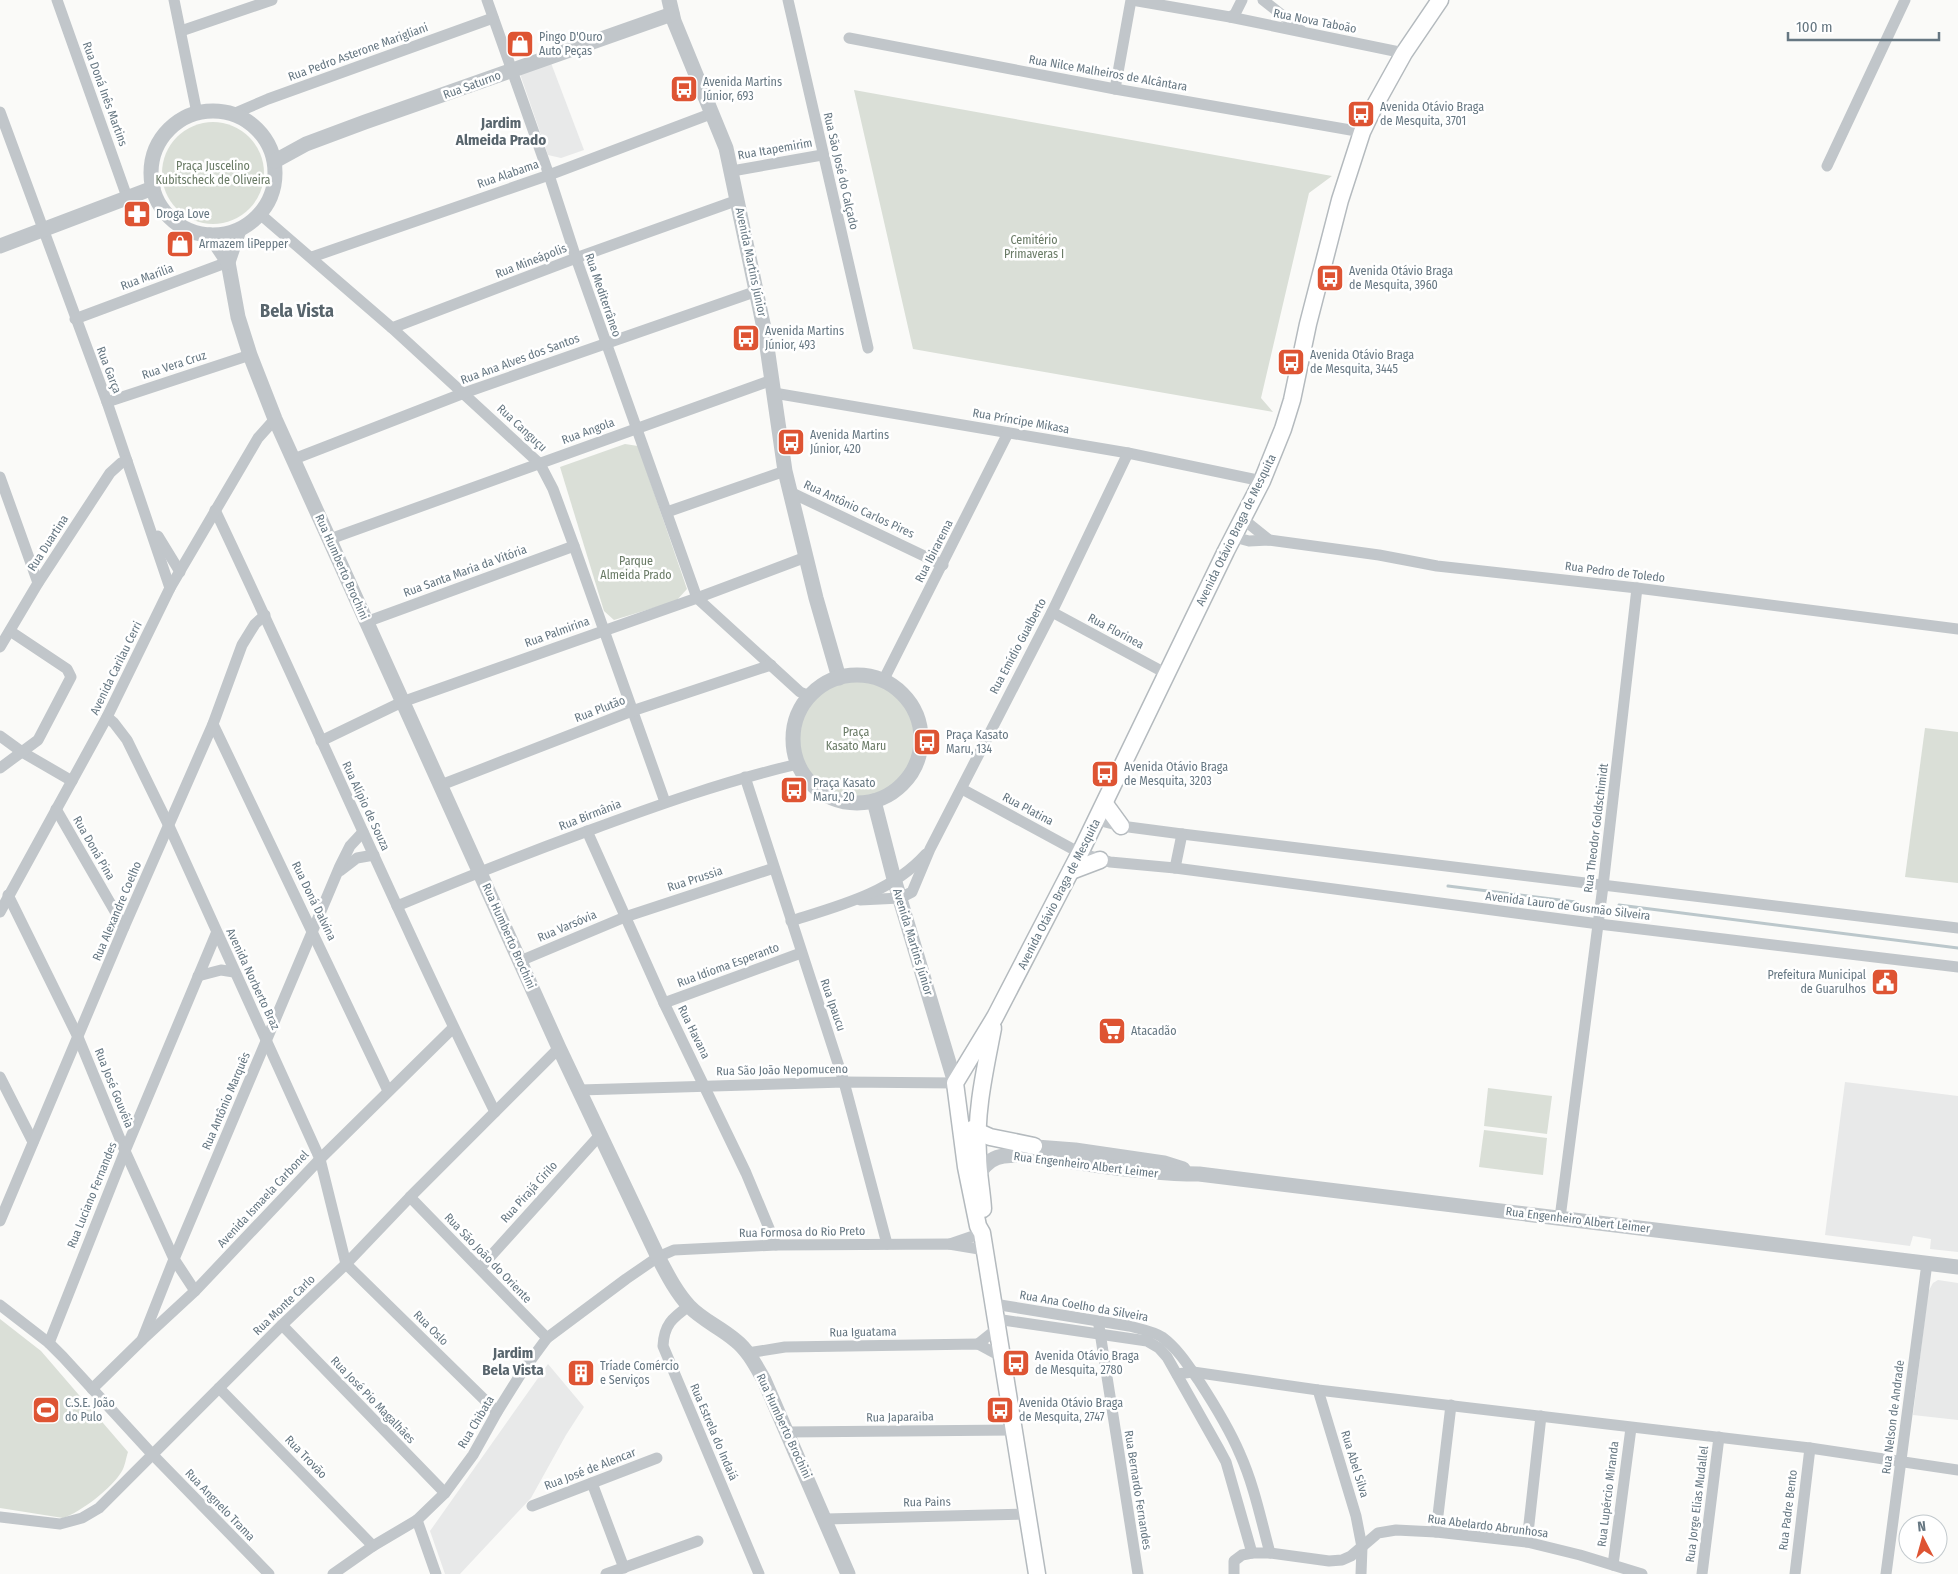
<svg xmlns="http://www.w3.org/2000/svg" width="1958" height="1574" font-family="'Fira Sans Condensed',sans-serif">
  <style>
    .built { fill: #e8e9e9 }
    .green { fill: #dadfd7 }
    .lines { fill: none; stroke-linecap: round; stroke-linejoin: round }
    .stream { stroke: #bbc7cb; stroke-width: 3 }
    .secondary-casing { stroke: #b4babe; stroke-width: 19 }
    .minor { stroke: #c1c6ca; stroke-width: 11 }
    .tertiary { stroke: #c1c6ca; stroke-width: 15 }
    .secondary { stroke: #fff; stroke-width: 16 }
    .labels { text-anchor: middle; stroke-width: 5; stroke-linejoin: round; paint-order: stroke }
    .street-label { font-size: 12px; fill: #667782; stroke: #fff }
    .poi-label { font-size: 12px; fill: #667782; stroke: #fff; text-anchor: start }
    .park-label { font-size: 12px; fill: #697a65; stroke: #fff }
    .quarter-label { font-size: 15px; font-weight: bold; fill: #58656d; stroke: #fff }
    .district-label { font-size: 18px; font-weight: bold; fill: #58656d; stroke: #fff }
  </style>
  <rect width="100%" height="100%" fill="#fafaf8"/>
  <g class="built">
    <polygon points="551,63 584,150 561,158 548,155 520,74"/>
    <polygon points="1845,1082 1958,1096 1958,1252 1930,1249 1931,1239 1913,1236 1910,1246 1825,1235"/>
    <polygon points="1938,1280 1958,1283 1958,1420 1913,1415 1928,1292 1933,1283"/>
    <polygon points="548,1364 584,1407 566,1435 531,1498 460,1574 445,1574 430,1531"/>
  </g>
  <g class="green">
    <polygon points="854,90 1332,176 1309,193 1261,398 1273,412 913,349"/>
    <circle cx="213" cy="173" r="51"/>
    <polygon points="625,444 638,446 687,589 676,601 614,620 604,611 560,467"/>
    <circle cx="857" cy="739" r="64"/>
    <polygon points="1925,728 1958,732 1958,883 1905,877"/>
    <polygon points="1488,1088 1552,1096 1547,1134 1484,1126"/>
    <polygon points="1484,1130 1547,1138 1543,1175 1479,1167"/>
    <path d="M0,1319L41,1351L128,1452C126,1458 125,1466 122,1471C112,1488 81,1512 63,1518L0,1508Z"/>
  </g>
  <g class="lines">
    <g class="stream">
      <polyline points="1448,886 1576,902"/>
      <polyline points="1619,905 1958,948"/>
    </g>
    <g class="secondary-casing">
      <g id="secondary">
        <polyline points="1105,804 1121,826"/>
        <polyline points="1071,871 1100,860"/>
        <polyline points="972,1129 990,1137 1034,1146"/>
        <path d="M983,1209C982,1191 978,1173 978,1155C975,1112 985,1070 993,1028"/>
        <polyline points="1037,1574 982,1233 978,1226 966,1167 955,1083 995,1017 1080,853 1226,551 1262,481 1283,429 1292,400 1308,324 1340,200 1362,132 1374,107 1404,53 1440,0"/>
      </g>
    </g>
    <g class="minor">
      <polyline points="57,0 127,197"/>
      <polyline points="174,0 197,113"/>
      <polyline points="487,0 549,175 576,258 697,598 800,692 810,696"/>
      <polyline points="788,0 868,348"/>
      <polyline points="1132,0 1230,17 1404,53"/>
      <polyline points="1263,0 1301,30"/>
      <polyline points="1230,17 1235,14 1242,0"/>
      <polyline points="181,31 272,0"/>
      <polyline points="849,38 1115,89 1362,132"/>
      <polyline points="1115,89 1131,0"/>
      <polyline points="0,112 107,402 170,588"/>
      <polyline points="233,114 268,99 493,18"/>
      <polyline points="1827,166 1905,0"/>
      <polyline points="732,171 822,155"/>
      <polyline points="260,214 392,328 540,464 553,489 574,546 665,802"/>
      <polyline points="312,257 549,175 713,113"/>
      <polyline points="75,319 228,262"/>
      <polyline points="392,328 576,258 738,200"/>
      <polyline points="774,393 1128,453 1262,481"/>
      <polyline points="107,402 250,355"/>
      <polyline points="294,459 464,393 757,291"/>
      <polyline points="0,477 38,583"/>
      <polyline points="790,492 943,565"/>
      <path d="M215,510C310,710 397,914 495,1112"/>
      <polyline points="667,512 785,471"/>
      <polyline points="1243,519 1269,540"/>
      <polyline points="158,536 180,572"/>
      <polyline points="1234,537 1249,541 1269,540 1379,555 1437,566 1637,588 1958,629"/>
      <polyline points="330,539 772,380"/>
      <polyline points="1052,612 1167,674"/>
      <polyline points="366,622 574,546"/>
      <polyline points="0,647 38,583 110,473 121,463 127,461"/>
      <polyline points="883,681 1008,433"/>
      <polyline points="107,717 114,723 127,740 169,826 320,1159 346,1264 497,1412"/>
      <polyline points="213,724 388,1091"/>
      <polyline points="0,736 22,752 72,781"/>
      <polyline points="321,741 402,702 697,598 806,557"/>
      <polyline points="0,768 38,740 71,677 67,669 10,631"/>
      <polyline points="745,777 844,1082 887,1244"/>
      <polyline points="441,785 632,711 771,665"/>
      <polyline points="962,789 1080,853 1110,862 1175,868 1599,924 1958,967"/>
      <polyline points="56,809 124,927"/>
      <polyline points="1097,820 1121,826 1182,834 1958,928"/>
      <polyline points="587,831 664,1003 746,1173 776,1245"/>
      <polyline points="1175,868 1182,834"/>
      <polyline points="340,871 357,858 374,855"/>
      <polyline points="8,895 78,1037 125,1151 174,1259 195,1291"/>
      <polyline points="860,900 900,898 912,892 930,849 1052,612 1128,453"/>
      <path d="M397,906C459,880 522,855 585,832C655,806 725,781 798,764"/>
      <polyline points="0,912 107,717 170,588 258,438 275,419"/>
      <path d="M791,921C839,906 891,893 926,854"/>
      <polyline points="520,961 625,917 774,868"/>
      <polyline points="198,976 221,970 234,972"/>
      <polyline points="664,1003 801,953"/>
      <polyline points="0,1077 33,1142"/>
      <polyline points="580,1090 844,1082 955,1083"/>
      <polyline points="410,1197 547,1338"/>
      <polyline points="1560,1218 1603,886 1637,588"/>
      <polyline points="0,1221 124,927 213,724 242,645 255,624 265,615"/>
      <polyline points="950,1244 982,1233"/>
      <polyline points="480,1268 600,1135"/>
      <path d="M994,1304L1129,1326C1140,1329 1153,1331 1162,1337C1178,1349 1188,1365 1199,1381C1214,1404 1229,1428 1240,1454C1254,1485 1261,1520 1270,1553"/>
      <polyline points="0,1305 49,1343 63,1357 152,1454 269,1574"/>
      <path d="M689,1306C672,1318 664,1325 663,1346L759,1574"/>
      <polyline points="996,1319 1147,1341 1159,1348 1167,1357 1219,1449 1226,1462 1252,1553"/>
      <polyline points="282,1325 445,1493"/>
      <polyline points="1099,1326 1138,1574"/>
      <polyline points="142,1340 174,1259 340,866 350,846 363,832"/>
      <polyline points="49,1343 125,1151 216,934"/>
      <polyline points="978,1344 998,1328"/>
      <polyline points="748,1353 785,1347 978,1344 1002,1357"/>
      <polyline points="1177,1374 1193,1372 1318,1390 1810,1448 1958,1470"/>
      <polyline points="219,1388 373,1546"/>
      <polyline points="92,1389 142,1340 195,1291 320,1159 453,1028"/>
      <polyline points="1318,1390 1356,1516 1362,1547 1361,1574"/>
      <polyline points="788,1432 1014,1430"/>
      <polyline points="592,1483 624,1568"/>
      <polyline points="532,1506 657,1458"/>
      <polyline points="0,1517 60,1524 82,1518 99,1508 282,1325 346,1264 410,1197 559,1048"/>
      <polyline points="826,1519 1029,1514"/>
      <polyline points="417,1520 436,1574"/>
      <polyline points="1436,1532 1451,1405"/>
      <polyline points="1527,1542 1541,1416"/>
      <polyline points="1613,1565 1631,1428"/>
      <polyline points="333,1574 373,1546 417,1520 445,1493 473,1455 497,1412 522,1372 547,1338 626,1279 658,1257 674,1250 776,1245 949,1244 985,1250"/>
      <polyline points="606,1574 698,1541"/>
      <polyline points="1234,1574 1234,1561 1242,1555 1252,1553 1270,1553 1329,1561 1342,1560 1351,1556 1378,1533 1396,1530 1436,1532 1527,1542 1580,1555 1642,1574"/>
      <polyline points="1702,1574 1719,1437"/>
      <polyline points="1795,1574 1810,1448"/>
      <polyline points="1886,1574 1927,1263"/>
    </g>
    <g class="tertiary">
      <polyline points="669,0 674,21 726,148 765,333 785,471 816,598 839,678"/>
      <circle cx="213" cy="173" r="62"/>
      <polyline points="275,161 306,144 365,122 672,14"/>
      <path d="M210,235L228,262L238,317L250,355L275,419L559,1048L658,1257C667,1274 676,1292 689,1306C702,1320 720,1327 735,1340C748,1350 756,1366 764,1380L848,1574"/>
      <polyline points="0,246 153,188"/>
      <polyline points="228,262 239,230"/>
      <circle cx="857" cy="739" r="64"/>
      <polyline points="874,801 894,879 955,1083"/>
      <polyline points="1023,1146 1075,1150 1164,1163 1183,1169"/>
      <path d="M980,1172C986,1163 993,1157 1004,1156C1029,1153 1056,1160 1080,1163C1120,1169 1159,1174 1199,1174L1958,1267"/>
    </g>
    <use href="#secondary" class="secondary"/>
  </g>
  <defs>
    <g id="shop-square" transform="scale(1.4375)"><rect x="-9" y="-9" width="18" height="18" rx="4" fill="#de5433" stroke="#fff"/><path d="M-5-2.5h2.3a2.7 3.5 0 0 1 5.4 0H5L5.5 6h-11ZM-1.5-2.5h3a1.5 2.3 0 0 0-3 0Z" fill="#fff"/></g>
    <g id="bus-square" transform="scale(1.4375)"><rect x="-9" y="-9" width="18" height="18" rx="4" fill="#de5433" stroke="#fff"/><path d="M-5-6H5V4H4V6H2V4H-2V6H-4V4H-5ZM-3.5-4V0h7V-4ZM-3.5 1.2v1.5H-2V1.2ZM2 1.2v1.5H3.5V1.2Z" fill="#fff"/></g>
    <g id="pharmacy-square" transform="scale(1.4375)"><rect x="-9" y="-9" width="18" height="18" rx="4" fill="#de5433" stroke="#fff"/><path d="M-2-6h4v4h4v4h-4v4h-4v-4h-4v-4h4Z" fill="#fff"/></g>
    <g id="civic-square" transform="scale(1.4375)"><rect x="-9" y="-9" width="18" height="18" rx="4" fill="#de5433" stroke="#fff"/><path d="M-.6-6.5H3V-4.5H.6V-3L4-1V1h2V6H-6V1h2V-1L-.6-3ZM-1.2 2.5V6h2.4V2.5Z" fill="#fff"/></g>
    <g id="supermarket-square" transform="scale(1.4375)"><rect x="-9" y="-9" width="18" height="18" rx="4" fill="#de5433" stroke="#fff"/><path d="M-6-5.5h2.5l.6 2H6L4.5 2H-2.5L-4.4-4H-6ZM-1.5 3.2a1.3 1.3 0 1 0 .1 0ZM3 3.2a1.3 1.3 0 1 0 .1 0Z" fill="#fff"/></g>
    <g id="building-square" transform="scale(1.4375)"><rect x="-9" y="-9" width="18" height="18" rx="4" fill="#de5433" stroke="#fff"/><path d="M-4-6H4V6H1V3H-1V6H-4ZM-2.5-4.3h1.7v1.8h-1.7ZM.8-4.3h1.7v1.8H.8ZM-2.5-1h1.7V.8h-1.7ZM.8-1h1.7V.8H.8Z" fill="#fff"/></g>
    <g id="stadium-square" transform="scale(1.4375)"><rect x="-9" y="-9" width="18" height="18" rx="4" fill="#de5433" stroke="#fff"/><path d="M0-5a6.5 5 0 1 0 0 10a6.5 5 0 1 0 0-10ZM-3.5-1.8h7v3.6h-7Z" fill="#fff"/></g>
  </defs>
  <g fill-rule="evenodd">
    <use href="#shop-square" x="520" y="44"/>
    <use href="#bus-square" x="684" y="89"/>
    <use href="#bus-square" x="1361" y="114"/>
    <use href="#pharmacy-square" x="137" y="214"/>
    <use href="#shop-square" x="180" y="244"/>
    <use href="#bus-square" x="1330" y="278"/>
    <use href="#bus-square" x="746" y="338"/>
    <use href="#bus-square" x="1291" y="362"/>
    <use href="#bus-square" x="791" y="442"/>
    <use href="#bus-square" x="927" y="742"/>
    <use href="#bus-square" x="1105" y="774"/>
    <use href="#bus-square" x="794" y="790"/>
    <use href="#civic-square" x="1885" y="982"/>
    <use href="#supermarket-square" x="1112" y="1031"/>
    <use href="#bus-square" x="1016" y="1363"/>
    <use href="#building-square" x="581" y="1373"/>
    <use href="#stadium-square" x="46" y="1410"/>
    <use href="#bus-square" x="1000" y="1410"/>
  </g>
  <g class="labels">
    <g class="street-label">
      <text transform="translate(1315 21) rotate(11)" y="4">Rua Nova Taboão</text>
      <text transform="translate(358 52) rotate(-20)" y="4">Rua Pedro Asterone Marigliani</text>
      <text transform="translate(1108 73) rotate(10)" y="4">Rua Nilce Malheiros de Alcântara</text>
      <text transform="translate(472 85) rotate(-20)" y="4">Rua Saturno</text>
      <text transform="translate(105 94) rotate(70)" y="4">Rua Doná Inês Martins</text>
      <text transform="translate(775 149) rotate(-10)" y="4">Rua Itapemirim</text>
      <text transform="translate(841 171) rotate(77)" y="4">Rua São José do Calçado</text>
      <text transform="translate(508 174) rotate(-19)" y="4">Rua Alabama</text>
      <text transform="translate(531 261) rotate(-21)" y="4">Rua Mineápolis</text>
      <text transform="translate(751 262) rotate(78)" y="4">Avenida Martins Júnior</text>
      <text transform="translate(147 277) rotate(-20)" y="4">Rua Marília</text>
      <text transform="translate(603 295) rotate(71)" y="4">Rua Mediterrâneo</text>
      <text transform="translate(520 359) rotate(-20)" y="4">Rua Ana Alves dos Santos</text>
      <text transform="translate(174 365) rotate(-18)" y="4">Rua Vera Cruz</text>
      <text transform="translate(109 370) rotate(69)" y="4">Rua Garça</text>
      <text transform="translate(1021 421) rotate(10)" y="4">Rua Príncipe Mikasa</text>
      <text transform="translate(522 428) rotate(43)" y="4">Rua Canguçu</text>
      <text transform="translate(588 431) rotate(-20)" y="4">Rua Angola</text>
      <text transform="translate(859 509) rotate(25)" y="4">Rua Antônio Carlos Pires</text>
      <text transform="translate(1236 530) rotate(-64)" y="4">Avenida Otávio Braga de Mesquita</text>
      <text transform="translate(48 543) rotate(-57)" y="4">Rua Duartina</text>
      <text transform="translate(934 551) rotate(-63)" y="4">Rua Ibirarema</text>
      <text transform="translate(342 567) rotate(66)" y="4">Rua Humberto Brochini</text>
      <text transform="translate(465 571) rotate(-20)" y="4">Rua Santa Maria da Vitória</text>
      <text transform="translate(1615 572) rotate(7)" y="4">Rua Pedro de Toledo</text>
      <text transform="translate(1116 631) rotate(28)" y="4">Rua Florinea</text>
      <text transform="translate(557 632) rotate(-20)" y="4">Rua Palmirina</text>
      <text transform="translate(1018 646) rotate(-62)" y="4">Rua Emídio Gualberto</text>
      <text transform="translate(116 668) rotate(-64)" y="4">Avenida Carilau Cerri</text>
      <text transform="translate(600 709) rotate(-21)" y="4">Rua Plutão</text>
      <text transform="translate(366 806) rotate(65)" y="4">Rua Alípio de Souza</text>
      <text transform="translate(1028 809) rotate(28)" y="4">Rua Platina</text>
      <text transform="translate(590 815) rotate(-21)" y="4">Rua Birmânia</text>
      <text transform="translate(1596 828) rotate(-83)" y="4">Rua Theodor Goldschimidt</text>
      <text transform="translate(94 848) rotate(60)" y="4">Rua Doná Pina</text>
      <text transform="translate(695 879) rotate(-18)" y="4">Rua Prussia</text>
      <text transform="translate(1059 894) rotate(-63)" y="4">Avenida Otávio Braga de Mesquita</text>
      <text transform="translate(314 901) rotate(64)" y="4">Rua Doná Dalvina</text>
      <text transform="translate(1568 906) rotate(7)" y="4">Avenida Lauro de Gusmão Silveira</text>
      <text transform="translate(117 911) rotate(-67)" y="4">Rua Alexandre Coelho</text>
      <text transform="translate(567 926) rotate(-23)" y="4">Rua Varsóvia</text>
      <text transform="translate(509 936) rotate(66)" y="4">Rua Humberto Brochini</text>
      <text transform="translate(913 942) rotate(73)" y="4">Avenida Martins Júnior</text>
      <text transform="translate(728 965) rotate(-20)" y="4">Rua Idioma Esperanto</text>
      <text transform="translate(253 979) rotate(65)" y="4">Avenida Norberto Braz</text>
      <text transform="translate(833 1005) rotate(71)" y="4">Rua Ipaucu</text>
      <text transform="translate(694 1032) rotate(64)" y="4">Rua Havana</text>
      <text transform="translate(782 1070) rotate(-1)" y="4">Rua São João Nepomuceno</text>
      <text transform="translate(114 1088) rotate(68)" y="4">Rua José Gouvêia</text>
      <text transform="translate(226 1101) rotate(-67)" y="4">Rua Antônio Marquês</text>
      <text transform="translate(1086 1165) rotate(7)" y="4">Rua Engenheiro Albert Leimer</text>
      <text transform="translate(529 1192) rotate(-48)" y="4">Rua Pirajá Cirilo</text>
      <text transform="translate(92 1195) rotate(-68)" y="4">Rua Luciano Fernandes</text>
      <text transform="translate(263 1199) rotate(-47)" y="4">Avenida Ismaela Carbonel</text>
      <text transform="translate(1578 1220) rotate(7)" y="4">Rua Engenheiro Albert Leimer</text>
      <text transform="translate(802 1232) rotate(-1)" y="4">Rua Formosa do Rio Preto</text>
      <text transform="translate(488 1258) rotate(46)" y="4">Rua São João do Oriente</text>
      <text transform="translate(284 1305) rotate(-44)" y="4">Rua Monte Carlo</text>
      <text transform="translate(1084 1306) rotate(10)" y="4">Rua Ana Coelho da Silveira</text>
      <text transform="translate(431 1328) rotate(45)" y="4">Rua Oslo</text>
      <text transform="translate(863 1332) rotate(-1)" y="4">Rua Iguatama</text>
      <text transform="translate(373 1400) rotate(46)" y="4">Rua José Pio Magalhães</text>
      <text transform="translate(900 1417) rotate(-1)" y="4">Rua Japaraiba</text>
      <text transform="translate(1893 1417) rotate(-83)" y="4">Rua Nelson de Andrade</text>
      <text transform="translate(476 1422) rotate(-59)" y="4">Rua Chibata</text>
      <text transform="translate(784 1426) rotate(65)" y="4">Rua Humberto Brochini</text>
      <text transform="translate(714 1432) rotate(67)" y="4">Rua Estrela do Indaiá</text>
      <text transform="translate(306 1457) rotate(46)" y="4">Rua Trovão</text>
      <text transform="translate(1355 1464) rotate(73)" y="4">Rua Abel Silva</text>
      <text transform="translate(590 1469) rotate(-21)" y="4">Rua José de Alencar</text>
      <text transform="translate(1138 1490) rotate(81)" y="4">Rua Bernardo Fernandes</text>
      <text transform="translate(1608 1494) rotate(-83)" y="4">Rua Lupércio Miranda</text>
      <text transform="translate(927 1502) rotate(-1)" y="4">Rua Pains</text>
      <text transform="translate(1697 1504) rotate(-83)" y="4">Rua Jorge Elias Mudallel</text>
      <text transform="translate(220 1505) rotate(46)" y="4">Rua Angnelo Trama</text>
      <text transform="translate(1788 1510) rotate(-83)" y="4">Rua Padre Bento</text>
      <text transform="translate(1488 1526) rotate(7)" y="4">Rua Abelardo Abrunhosa</text>
    </g>
    <g class="poi-label">
      <text x="539" y="41">Pingo D'Ouro<tspan x="539" dy="14">Auto Peças</tspan></text>
      <text x="703" y="86">Avenida Martins<tspan x="703" dy="14">Júnior, 693</tspan></text>
      <text x="1380" y="111">Avenida Otávio Braga<tspan x="1380" dy="14">de Mesquita, 3701</tspan></text>
      <text x="156" y="218">Droga Love</text>
      <text x="199" y="248">Armazem liPepper</text>
      <text x="1349" y="275">Avenida Otávio Braga<tspan x="1349" dy="14">de Mesquita, 3960</tspan></text>
      <text x="765" y="335">Avenida Martins<tspan x="765" dy="14">Júnior, 493</tspan></text>
      <text x="1310" y="359">Avenida Otávio Braga<tspan x="1310" dy="14">de Mesquita, 3445</tspan></text>
      <text x="810" y="439">Avenida Martins<tspan x="810" dy="14">Júnior, 420</tspan></text>
      <text x="946" y="739">Praça Kasato<tspan x="946" dy="14">Maru, 134</tspan></text>
      <text x="1124" y="771">Avenida Otávio Braga<tspan x="1124" dy="14">de Mesquita, 3203</tspan></text>
      <text x="813" y="787">Praça Kasato<tspan x="813" dy="14">Maru, 20</tspan></text>
      <text x="1866" y="979" text-anchor="end">Prefeitura Municipal<tspan x="1866" dy="14">de Guarulhos</tspan></text>
      <text x="1131" y="1035">Atacadão</text>
      <text x="1035" y="1360">Avenida Otávio Braga<tspan x="1035" dy="14">de Mesquita, 2780</tspan></text>
      <text x="600" y="1370">Tríade Comércio<tspan x="600" dy="14">e Serviços</tspan></text>
      <text x="65" y="1407">C.S.E. João<tspan x="65" dy="14">do Pulo</tspan></text>
      <text x="1019" y="1407">Avenida Otávio Braga<tspan x="1019" dy="14">de Mesquita, 2747</tspan></text>
    </g>
    <g class="park-label">
      <text x="213" y="170">Praça Juscelino<tspan x="213" dy="14">Kubitscheck de Oliveira</tspan></text>
      <text x="1034" y="244">Cemitério<tspan x="1034" dy="14">Primaveras I</tspan></text>
      <text x="636" y="565">Parque<tspan x="636" dy="14">Almeida Prado</tspan></text>
      <text x="856" y="736">Praça<tspan x="856" dy="14">Kasato Maru</tspan></text>
    </g>
    <g class="quarter-label">
      <text x="501" y="128">Jardim<tspan x="501" dy="17">Almeida Prado</tspan></text>
      <text x="513" y="1358">Jardim<tspan x="513" dy="17">Bela Vista</tspan></text>
    </g>
    <g class="district-label">
      <text x="297" y="317">Bela Vista</text>
    </g>
  </g>
  <g transform="translate(1923 1539) rotate(354)"><circle r="24" fill="#ffffff" stroke="#c2c9cd"/>
  <path d="M0-4L9 19L0 12L-9 19Z" fill="#de5433"/>
  <text y="-8" font-size="14" font-weight="bold" text-anchor="middle" fill="#667782">N</text>
  </g>
  <path d="M1788 32v8h151v-8" fill="none" stroke="#667782" stroke-width="2.5"/>
  <text x="1796" y="32" font-size="15" fill="#667782" stroke="#ffffff" stroke-width="4" paint-order="stroke">100 m</text>
</svg>
